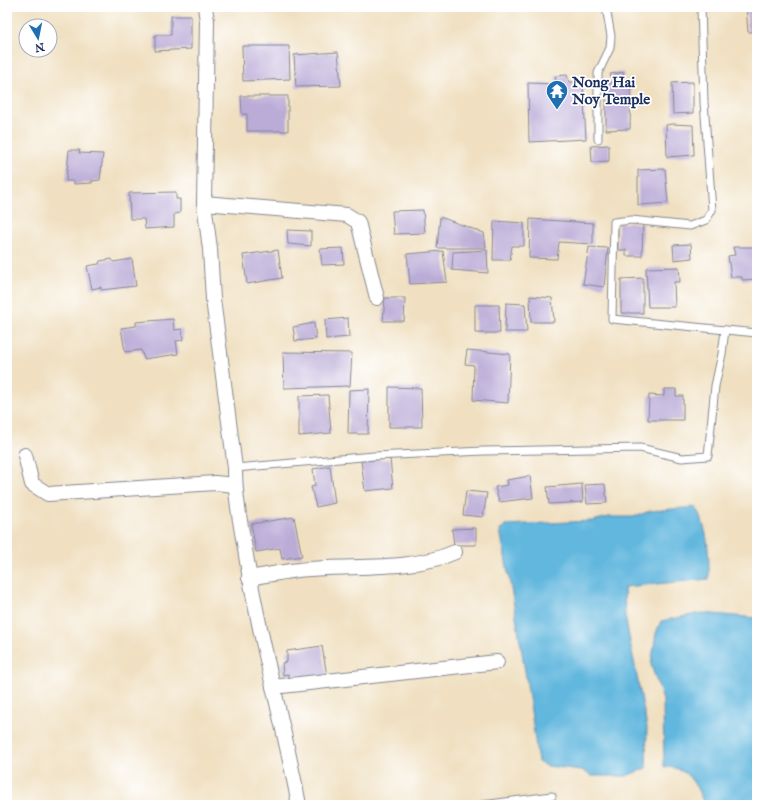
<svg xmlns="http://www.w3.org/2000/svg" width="764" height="812" font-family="'IM FELL English',serif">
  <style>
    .water { fill: #62b7de; stroke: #3e739e }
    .building { fill: #baabd7 }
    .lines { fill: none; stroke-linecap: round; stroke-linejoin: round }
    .service-casing { stroke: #868890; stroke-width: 9 }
    .minor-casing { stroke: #868890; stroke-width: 16 }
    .service { stroke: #fff; stroke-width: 7 }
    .minor { stroke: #fff; stroke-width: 14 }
    .labels { text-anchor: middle; stroke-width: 3.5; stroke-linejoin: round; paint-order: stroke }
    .poi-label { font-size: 15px; font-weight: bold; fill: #1b2f5e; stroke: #fff; text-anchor: start }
  </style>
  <rect width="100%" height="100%" fill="#fff"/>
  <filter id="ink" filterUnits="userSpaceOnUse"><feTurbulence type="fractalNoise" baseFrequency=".025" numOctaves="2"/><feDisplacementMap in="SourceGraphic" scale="8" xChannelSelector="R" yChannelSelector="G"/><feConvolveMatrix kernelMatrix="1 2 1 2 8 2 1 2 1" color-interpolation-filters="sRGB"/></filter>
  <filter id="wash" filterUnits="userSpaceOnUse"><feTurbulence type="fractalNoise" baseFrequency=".012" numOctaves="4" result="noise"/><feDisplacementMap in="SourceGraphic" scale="16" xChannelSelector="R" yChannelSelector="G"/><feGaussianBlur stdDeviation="0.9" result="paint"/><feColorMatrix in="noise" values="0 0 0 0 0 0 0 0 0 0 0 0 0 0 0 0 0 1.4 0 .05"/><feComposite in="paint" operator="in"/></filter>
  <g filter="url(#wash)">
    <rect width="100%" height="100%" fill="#f0e0c1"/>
    <g class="water">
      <path d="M695,507C709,529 709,554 709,579L624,587L625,616L647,727L646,768L626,776H591L582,770L547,766L538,762C528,684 515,607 500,530L505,525L592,521L609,517H633L650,511Z"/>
      <path d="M702,613L757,618V805H705C696,786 689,766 664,767L663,700L651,665L656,633L661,621Z"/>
    </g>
    <g id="blocks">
      <g class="building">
        <polygon points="707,7 724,7 724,9 707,10"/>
        <polygon points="746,7 757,7 757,32 748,32"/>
        <polygon points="171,16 191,16 191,49 155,51 155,35 171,35"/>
        <polygon points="242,46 289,46 290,79 243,81"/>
        <polygon points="338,52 341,86 296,87 294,55"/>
        <polygon points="624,72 622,80 627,81 631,83 630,129 606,130 606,83 613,82 610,74"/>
        <polygon points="567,75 569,82 583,82 586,139 529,142 528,83 557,84 555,76"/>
        <polygon points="693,82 693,113 673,114 672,83"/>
        <polygon points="241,96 288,96 288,131 247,131 247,114 242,114"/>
        <polygon points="672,124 693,125 694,155 667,157 666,125"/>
        <polygon points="609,145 609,161 592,162 591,146"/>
        <polygon points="69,150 80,150 79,153 103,154 100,180 92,181 92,183 74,184 74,181 66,181"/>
        <polygon points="665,169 668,203 638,205 638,170"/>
        <polygon points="176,192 176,199 180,199 180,213 174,214 174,227 145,229 144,219 130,219 129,193"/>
        <polygon points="423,210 425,233 394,234 392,211"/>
        <polygon points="440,217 484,233 486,248 437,248"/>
        <polygon points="530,219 593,223 593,244 559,242 557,259 529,258"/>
        <polygon points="494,221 524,223 524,246 512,246 510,260 493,260"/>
        <polygon points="618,223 643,223 642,256 626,256 626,250 618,250"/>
        <polygon points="287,230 311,231 311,246 288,244"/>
        <polygon points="691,244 692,258 674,260 673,245"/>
        <polygon points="589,247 608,248 604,287 583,284"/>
        <polygon points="733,247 757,247 757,279 742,280 742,277 731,277 728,256 735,255"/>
        <polygon points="343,248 344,264 322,265 320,249"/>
        <polygon points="278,250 282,278 247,284 243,255"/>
        <polygon points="487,250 488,273 452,270 453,252"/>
        <polygon points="443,251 447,282 410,284 407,254"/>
        <polygon points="112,259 113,262 132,259 136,286 101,290 101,287 92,289 87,266 99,264 100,261"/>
        <polygon points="679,267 680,282 674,282 675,307 648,307 646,268"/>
        <polygon points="643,278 643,313 621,313 621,279"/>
        <polygon points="530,296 552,298 554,322 531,322"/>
        <polygon points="385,298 405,298 404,321 383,321"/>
        <polygon points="506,303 525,304 527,332 505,332"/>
        <polygon points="475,305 499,305 500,333 475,333"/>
        <polygon points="348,318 349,337 326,339 325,320"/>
        <polygon points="173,319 174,330 182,329 183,340 176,341 178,354 144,359 141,350 125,352 121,328 136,326 136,322"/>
        <polygon points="314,323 316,339 295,341 293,327"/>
        <polygon points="467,350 510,354 508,403 473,400 474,365 465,364"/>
        <polygon points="283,352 352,353 350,386 284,388"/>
        <polygon points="389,387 421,388 422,427 389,427"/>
        <polygon points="369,389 368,434 348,434 349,390"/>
        <polygon points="664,389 676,389 676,396 683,396 683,420 648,420 649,395 664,396"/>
        <polygon points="328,395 331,433 299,436 299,396"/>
        <polygon points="390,459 393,488 365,491 361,461"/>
        <polygon points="330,466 335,503 316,507 311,487 315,486 313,469"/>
        <polygon points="530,476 533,498 499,502 495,487 508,485 507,480"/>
        <polygon points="582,484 583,502 549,504 547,487"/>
        <polygon points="605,484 607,503 587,504 585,485"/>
        <polygon points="466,491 487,493 483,517 463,515"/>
        <polygon points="294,517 302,556 282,559 280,548 256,552 251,524"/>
        <polygon points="476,528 476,545 454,545 452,529"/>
        <polygon points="322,646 327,676 289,680 288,674 283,675 282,663 287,662 287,651"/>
      </g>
    </g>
  </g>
  <g filter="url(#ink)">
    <use href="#blocks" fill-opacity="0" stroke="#868890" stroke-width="1"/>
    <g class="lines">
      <g class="service-casing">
        <g id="service">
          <polyline points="701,7 704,102 712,210 706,220 690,226 631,220 614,222 612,319 757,333"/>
          <polyline points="598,139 598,73 610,48 611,36 606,7"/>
          <polyline points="235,468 374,456 484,451 640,448 682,458 708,456 715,386 722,354 725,330"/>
          <polyline points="482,805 552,796"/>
        </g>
      </g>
      <g class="minor-casing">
        <g id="minor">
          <path d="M205,7L207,21L204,203L210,249L213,299L235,468C235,495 240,522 245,549C258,635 283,719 299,805"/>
          <polyline points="204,203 347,215 358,222 377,298"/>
          <polyline points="25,455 32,484 48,494 215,483 235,485"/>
          <path d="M249,578C269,575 290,570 310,569C355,565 413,571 455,552"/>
          <polyline points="273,687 497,662"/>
        </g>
      </g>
      <use href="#service" class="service"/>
      <use href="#minor" class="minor"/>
    </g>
  </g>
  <defs>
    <g id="temple-pin" transform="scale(1.15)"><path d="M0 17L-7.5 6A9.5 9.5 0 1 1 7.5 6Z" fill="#1f6fb2" stroke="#fff"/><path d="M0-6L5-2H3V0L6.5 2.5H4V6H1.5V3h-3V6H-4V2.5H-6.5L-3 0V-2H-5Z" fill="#fff"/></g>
  </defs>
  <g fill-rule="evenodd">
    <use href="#temple-pin" x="557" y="91"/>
  </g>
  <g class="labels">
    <g class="poi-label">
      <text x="572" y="87">Nong Hai<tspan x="572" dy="17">Noy Temple</tspan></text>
    </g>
  </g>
  <rect width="764" height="812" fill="none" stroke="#fff" stroke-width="24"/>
  <g transform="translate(38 38) rotate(170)"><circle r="19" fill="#ffffff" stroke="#a4acbf"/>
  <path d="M0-3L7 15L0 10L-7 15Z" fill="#1f6fb2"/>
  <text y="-6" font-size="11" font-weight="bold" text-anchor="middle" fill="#1b2f5e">N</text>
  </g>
</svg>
